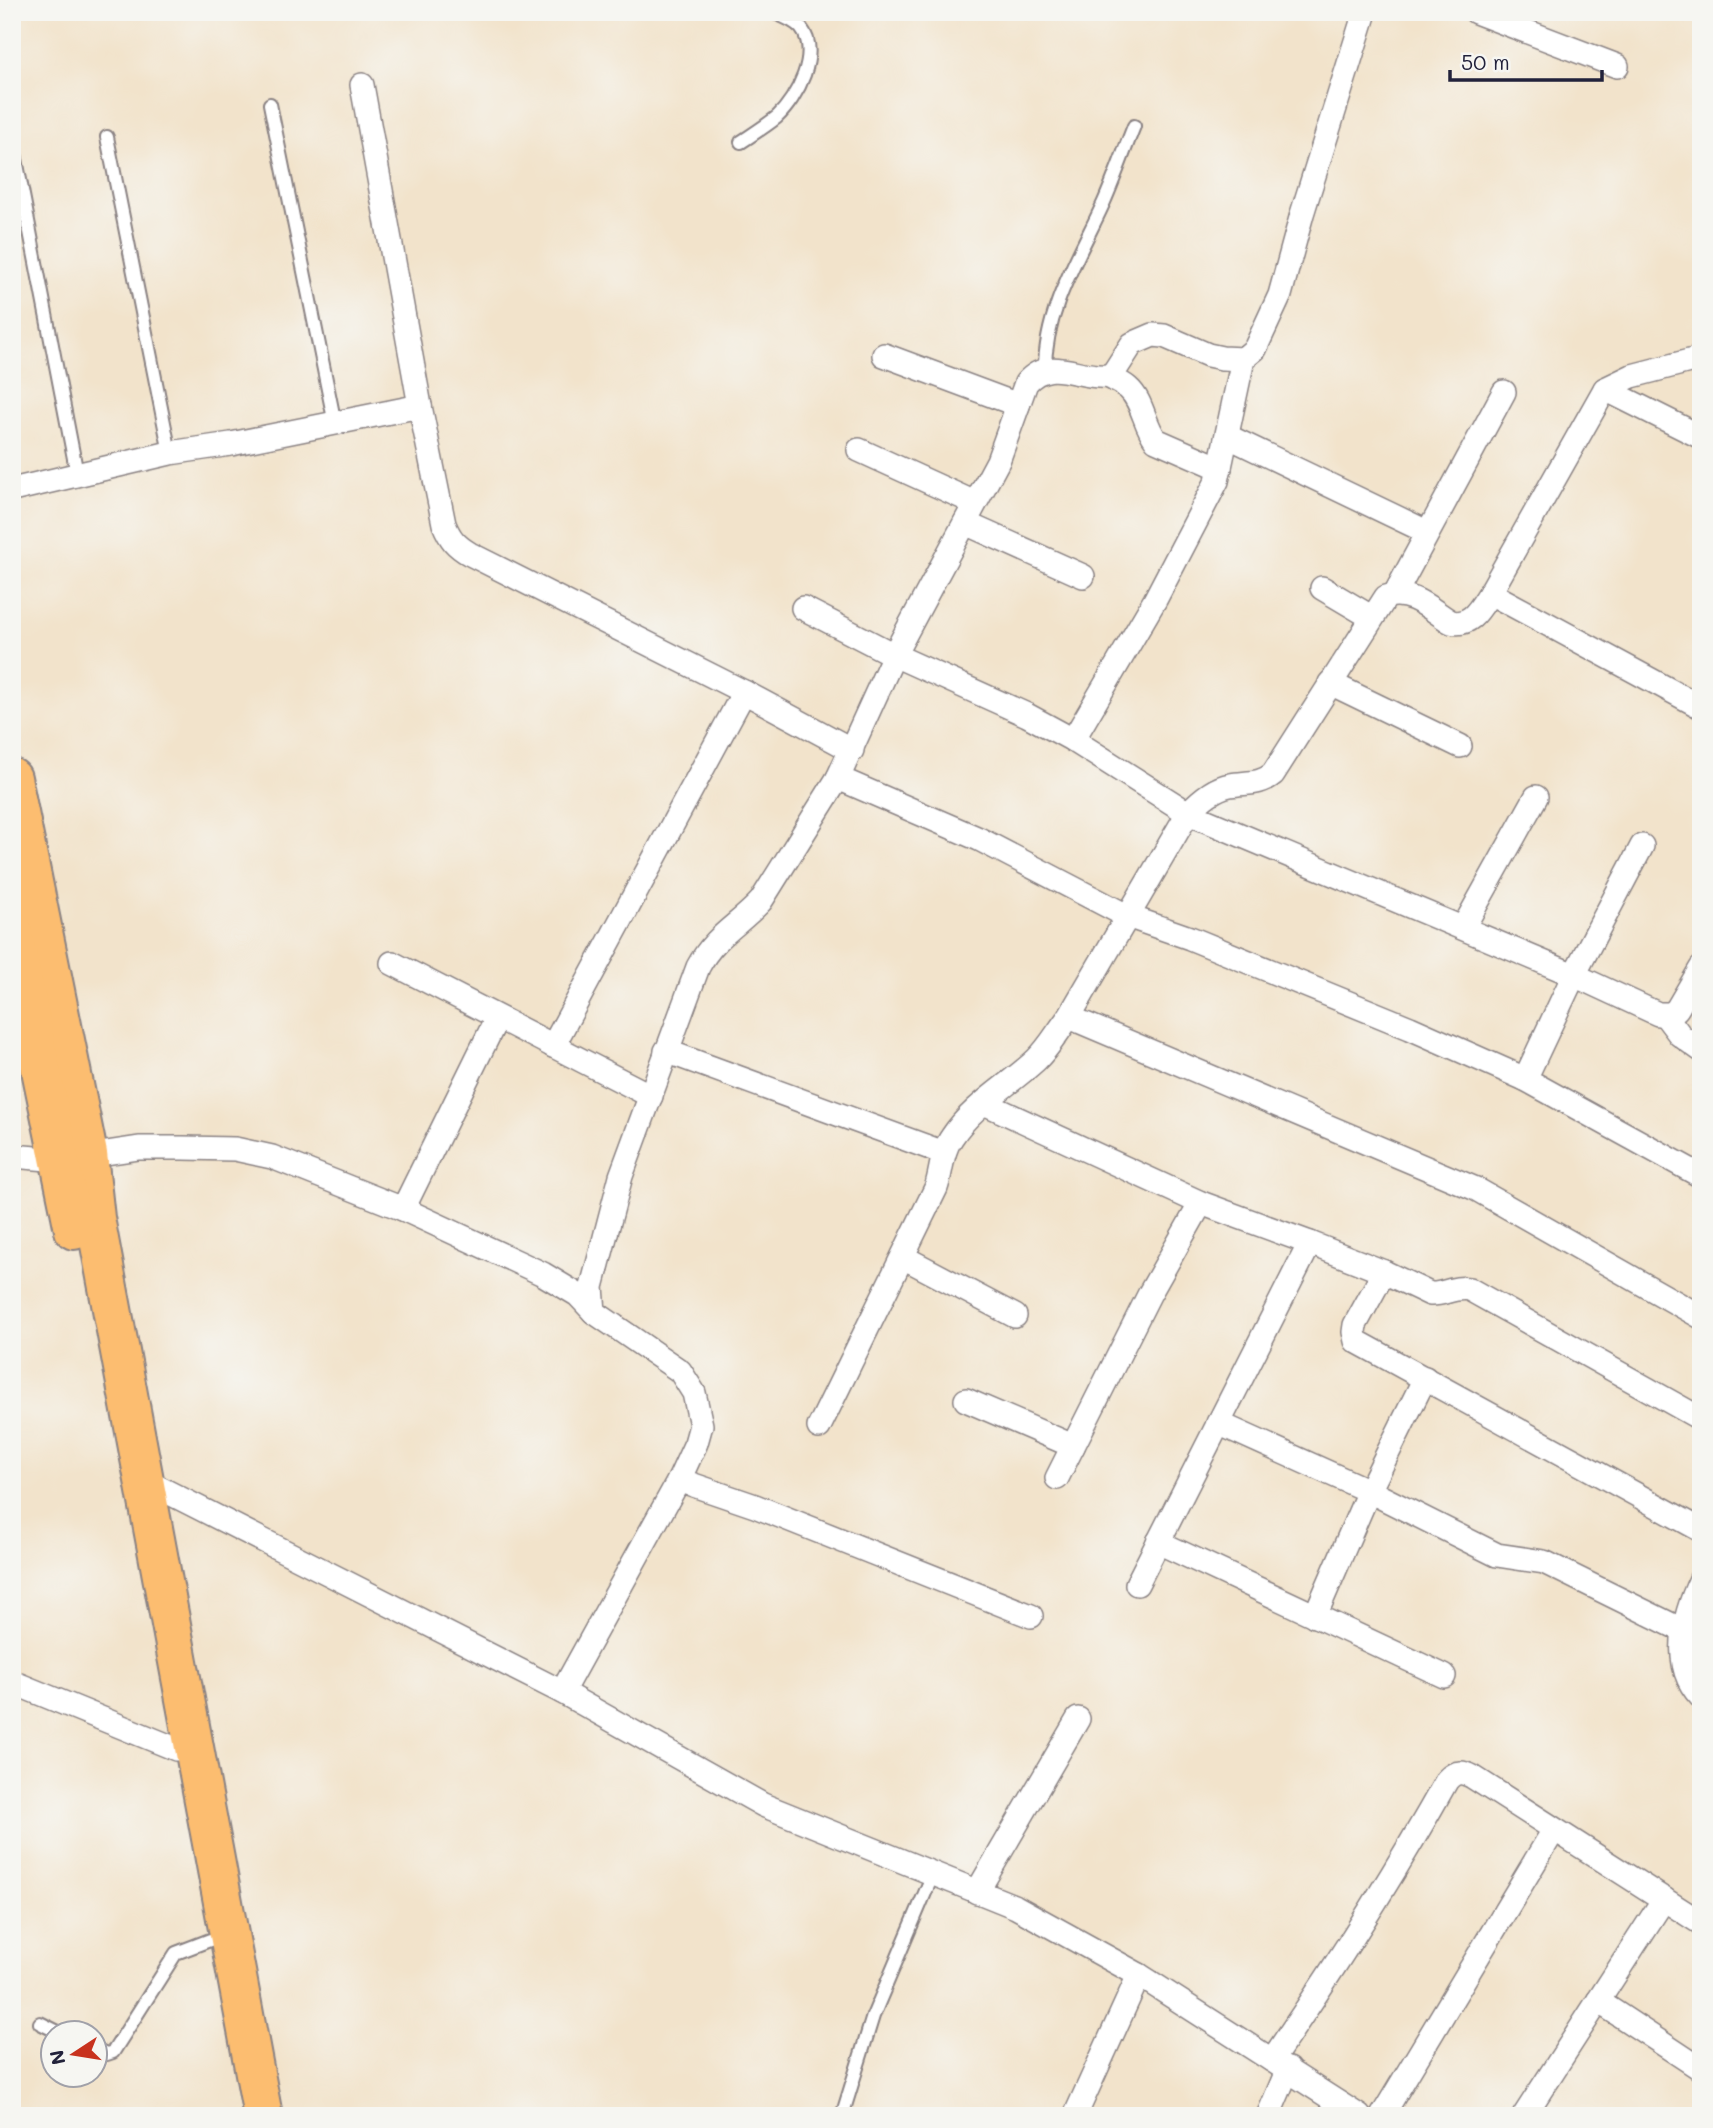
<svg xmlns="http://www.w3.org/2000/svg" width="1713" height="2128" font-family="Mali,sans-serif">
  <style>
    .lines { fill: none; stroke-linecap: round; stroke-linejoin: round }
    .service-casing { stroke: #8a8283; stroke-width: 16 }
    .minor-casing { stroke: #8a8283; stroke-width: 26 }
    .trunk-casing { stroke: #8a8283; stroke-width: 42 }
    .service { stroke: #fff; stroke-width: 12 }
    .minor { stroke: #fff; stroke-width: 23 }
    .trunk { stroke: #fcbd6f; stroke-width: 38 }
  </style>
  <rect width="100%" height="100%" fill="#f6f6f2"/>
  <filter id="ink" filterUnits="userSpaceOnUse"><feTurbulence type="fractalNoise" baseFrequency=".0143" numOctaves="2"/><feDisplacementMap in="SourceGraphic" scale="14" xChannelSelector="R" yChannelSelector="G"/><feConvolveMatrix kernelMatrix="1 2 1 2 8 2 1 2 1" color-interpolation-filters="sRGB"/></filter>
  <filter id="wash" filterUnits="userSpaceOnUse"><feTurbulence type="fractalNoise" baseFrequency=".00686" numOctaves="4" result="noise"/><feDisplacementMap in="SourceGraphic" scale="28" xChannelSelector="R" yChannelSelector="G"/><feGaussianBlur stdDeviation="1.57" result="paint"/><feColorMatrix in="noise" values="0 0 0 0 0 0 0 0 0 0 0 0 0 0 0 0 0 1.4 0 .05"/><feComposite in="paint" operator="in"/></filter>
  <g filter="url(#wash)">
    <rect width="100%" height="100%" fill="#f2e3cb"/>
  </g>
  <g filter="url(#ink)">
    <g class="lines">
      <g class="service-casing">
        <g id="service">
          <polyline points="270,104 335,424"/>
          <polyline points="107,137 170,453"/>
          <path d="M741,142C753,134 766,126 777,117C797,98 821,53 801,28C794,20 782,16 772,12"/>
          <polyline points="15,154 77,474"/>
          <path d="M1045,369C1045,309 1080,255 1104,202C1115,177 1124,151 1134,126"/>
          <polyline points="40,2023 62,2034"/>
          <polyline points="94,2049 107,2054 113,2052 176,1953 210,1940"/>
          <polyline points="842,2116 873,2016 933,1874"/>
        </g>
      </g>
      <g class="minor-casing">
        <g id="minor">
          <polyline points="1476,12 1617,66"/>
          <path d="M362,85L420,406L444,524C450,539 456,546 470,554L744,692L852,750"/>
          <polyline points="884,355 1018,405"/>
          <path d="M1108,376C1114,380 1122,383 1128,388C1143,401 1144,425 1156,440L1220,468"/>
          <polyline points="1605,389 1701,437"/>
          <polyline points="1227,436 1427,532"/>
          <polyline points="859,450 975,503"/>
          <polyline points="12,490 170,453 231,444 420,406"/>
          <polyline points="965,523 1083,576"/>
          <polyline points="1322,588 1371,617"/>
          <polyline points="1490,593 1701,707"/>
          <polyline points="1395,594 1504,392"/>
          <polyline points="803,608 894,655 1027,715 1073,740 1188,813 1574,975 1658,1014 1671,1014 1677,1009 1701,968"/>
          <polyline points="1330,683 1460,746"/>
          <polyline points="1073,740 1155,600 1217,481 1243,359"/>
          <polyline points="838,778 979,839 1127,916 1190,938 1410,1028 1525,1079 1701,1176"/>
          <polyline points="1463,928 1536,797"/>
          <polyline points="392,963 651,1096"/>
          <polyline points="1665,1015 1680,1035 1701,1050"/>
          <polyline points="1069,1017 1476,1189 1701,1317"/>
          <polyline points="553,1046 744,692"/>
          <polyline points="666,1051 944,1153"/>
          <polyline points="1525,1079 1574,975 1642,846"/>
          <polyline points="984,1103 1201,1203 1310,1243 1137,1584"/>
          <polyline points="12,1156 60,1160 139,1148 183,1148 235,1149 272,1157 403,1209 543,1274 578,1295 594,1312"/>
          <polyline points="403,1209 497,1018"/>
          <path d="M1310,1243L1384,1272L1430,1294C1444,1295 1454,1286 1469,1289L1701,1419"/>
          <polyline points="903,1257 1015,1316"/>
          <polyline points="1384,1272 1355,1325 1354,1332 1356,1341 1701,1530"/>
          <polyline points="966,1400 1073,1446"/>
          <polyline points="1218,1423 1369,1491 1497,1555 1544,1562 1684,1631"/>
          <path d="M819,1427L936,1188C942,1171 941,1152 952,1137C973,1105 1008,1086 1036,1060C1049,1048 1058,1031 1069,1017L1188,813C1199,801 1214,788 1230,785C1247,782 1260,785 1273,774L1386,597C1409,588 1433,611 1451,622C1471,627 1480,608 1490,593L1605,389L1632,376L1701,358"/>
          <polyline points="1057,1478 1150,1293 1201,1203"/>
          <path d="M144,1480L562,1692L679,1480L696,1443L701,1425L694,1393L680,1371L594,1312L592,1287L621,1176L698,967C715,935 738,926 761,901L838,778L894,655L998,461L1026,383C1050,355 1077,379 1108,376L1114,372L1132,344L1153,335L1164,336L1208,355L1222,358L1243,359L1255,349L1280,295L1302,214L1365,12"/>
          <polyline points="679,1480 755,1506 1031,1616"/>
          <polyline points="1158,1542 1444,1676"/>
          <path d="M1701,1579C1684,1615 1670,1665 1701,1697"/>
          <polyline points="1315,1616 1369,1491 1425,1378"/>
          <polyline points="12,1682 176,1749"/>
          <polyline points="562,1692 763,1805 1016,1907 1139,1975 1359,2116"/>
          <polyline points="977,1892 1078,1719"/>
          <polyline points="1598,2001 1701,2069"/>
          <path d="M1272,2060C1334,1969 1393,1877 1447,1780C1455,1771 1462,1771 1473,1777L1701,1923"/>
          <polyline points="1075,2116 1139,1975"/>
          <polyline points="1268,2116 1288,2069"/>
          <polyline points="1382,2116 1554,1830"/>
          <polyline points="1524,2116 1664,1899"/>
        </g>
      </g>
      <g class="trunk-casing">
        <g id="trunk">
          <polyline points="12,778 88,1154 95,1218 263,2116"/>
          <polyline points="12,929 74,1230"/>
        </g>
      </g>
      <use href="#service" class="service"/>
      <use href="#minor" class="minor"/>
      <use href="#trunk" class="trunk"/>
    </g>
  </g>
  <rect width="1713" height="2128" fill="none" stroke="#f6f6f2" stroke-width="42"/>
  <g transform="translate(74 2054) rotate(258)"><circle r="33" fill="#f6f6f2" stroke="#a1a1a9" stroke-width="2"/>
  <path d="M0-5L12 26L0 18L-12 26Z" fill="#c8321e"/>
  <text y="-10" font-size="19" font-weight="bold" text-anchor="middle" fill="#22223b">N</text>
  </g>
  <path d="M1450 70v10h152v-10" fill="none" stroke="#22223b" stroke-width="3.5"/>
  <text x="1461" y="70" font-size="21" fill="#22223b" stroke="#f6f6f2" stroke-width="5" paint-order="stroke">50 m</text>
</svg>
